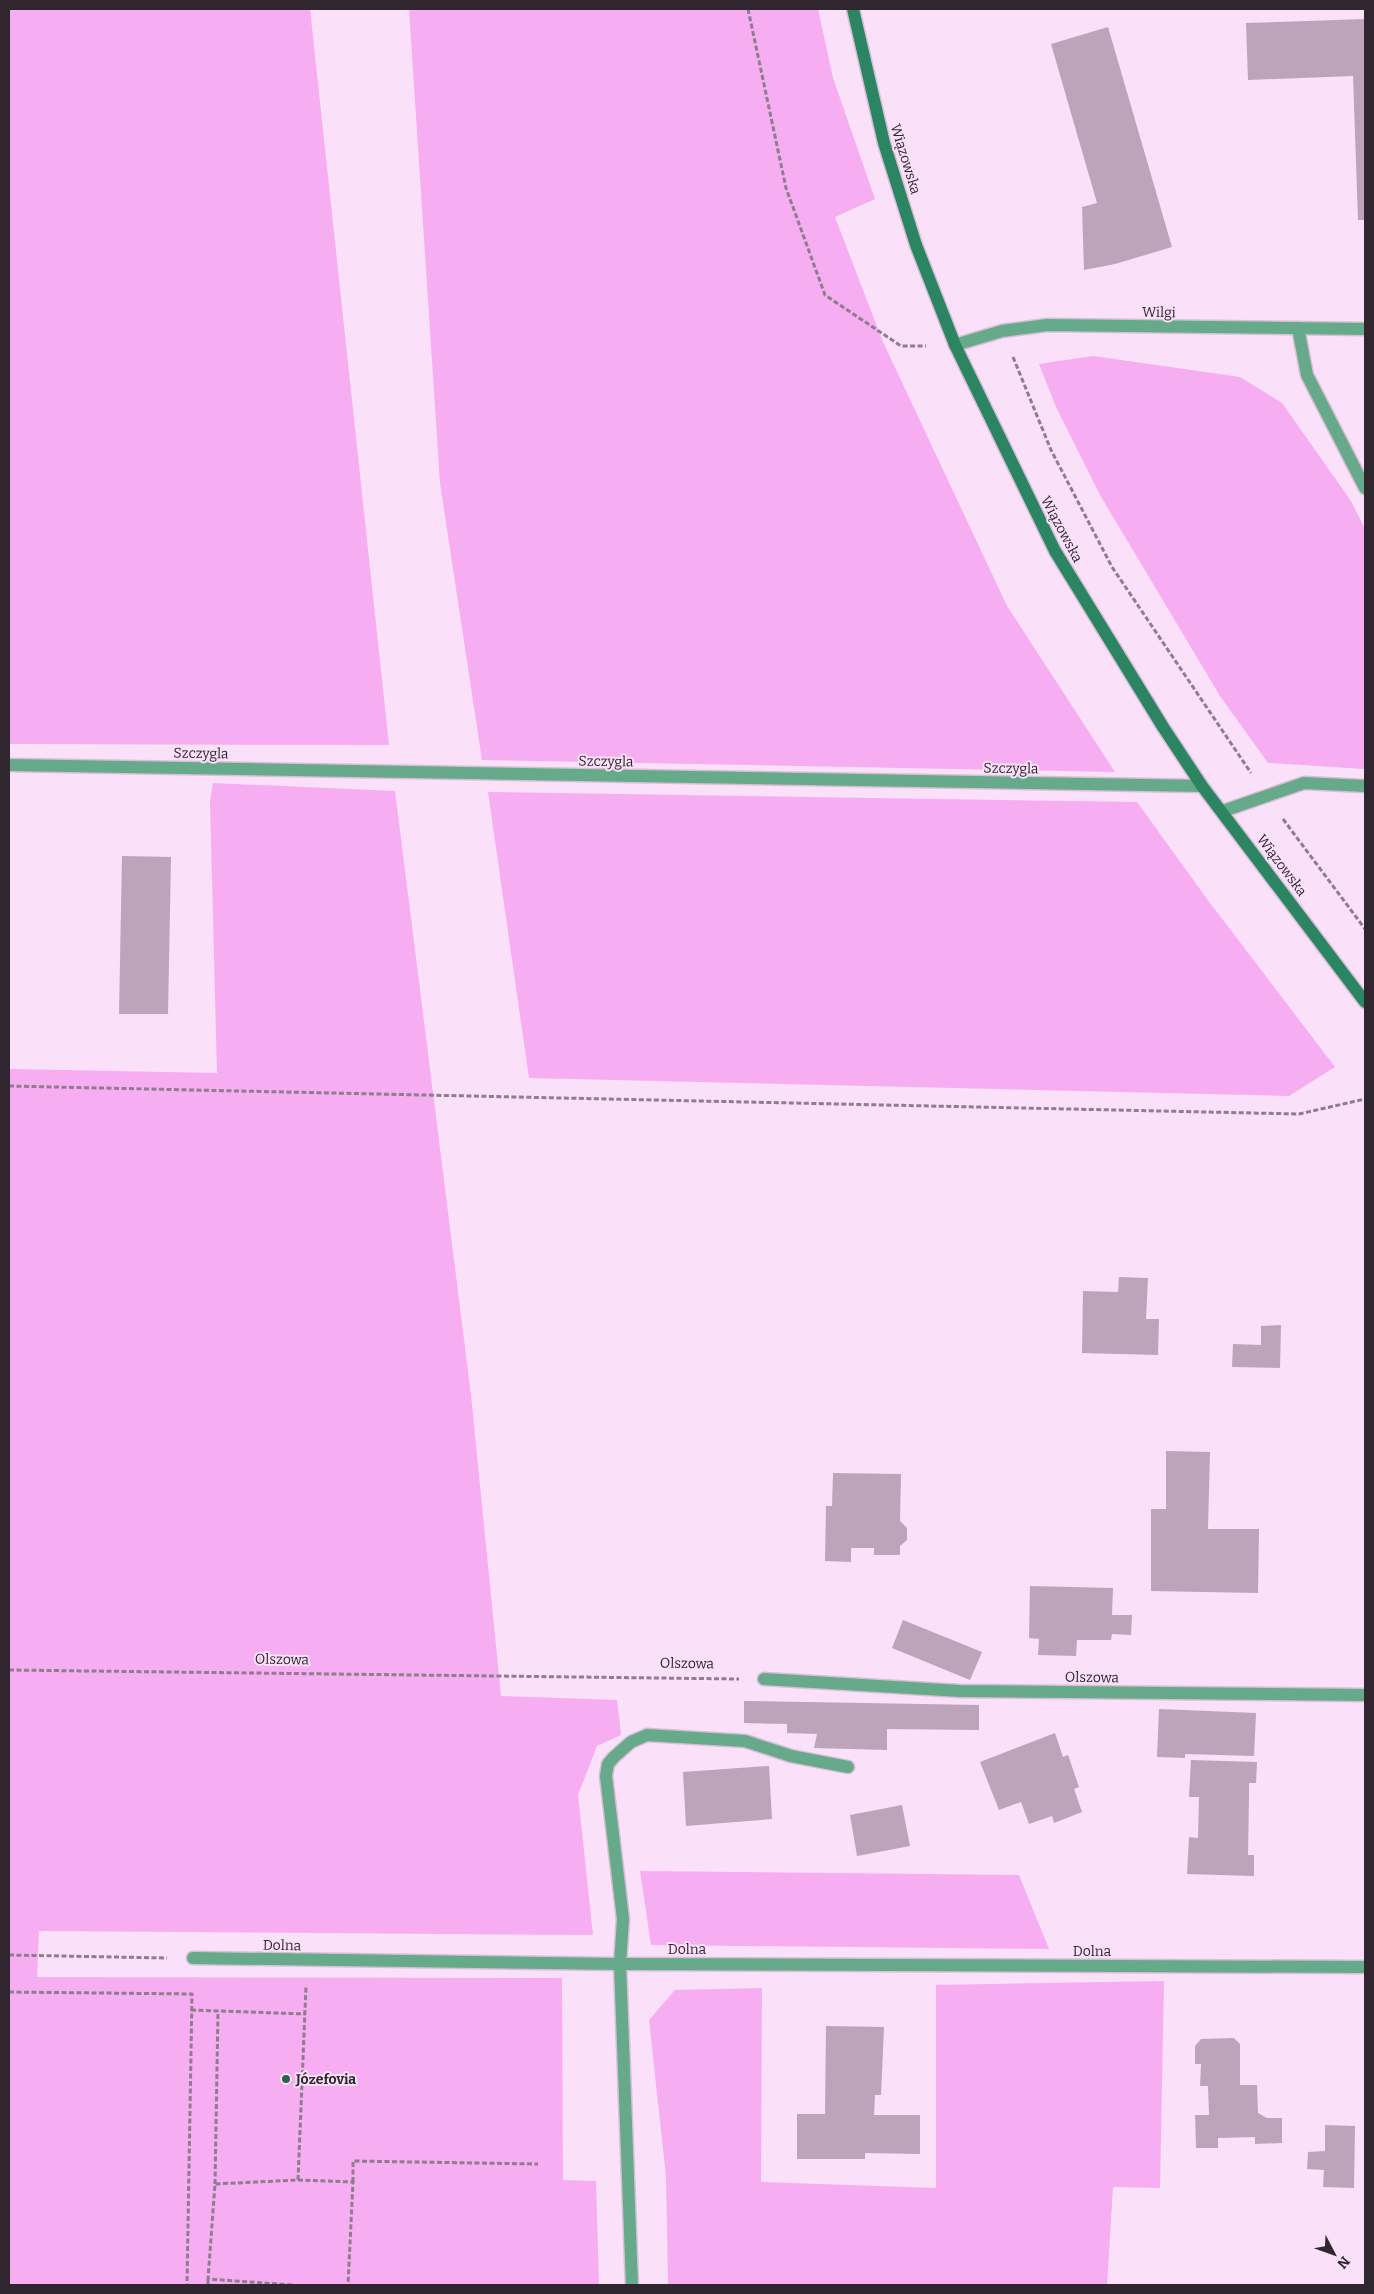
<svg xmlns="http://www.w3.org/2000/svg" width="1374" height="2294" font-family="Bitter,serif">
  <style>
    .green { fill: #f7adf1 }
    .building { fill: #bda4bb }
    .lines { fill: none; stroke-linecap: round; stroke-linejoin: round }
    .service-casing { stroke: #d6bfd4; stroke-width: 15 }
    .minor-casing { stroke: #d6bfd4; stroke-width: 15 }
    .secondary-casing { stroke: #d6bfd4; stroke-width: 15 }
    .path { stroke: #8e7d8d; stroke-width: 3; stroke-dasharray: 5 2.5; stroke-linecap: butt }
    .service { stroke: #66aa8b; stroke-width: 12 }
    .minor { stroke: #66aa8b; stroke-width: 12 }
    .secondary { stroke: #2b8562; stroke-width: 12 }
    .poi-dot { fill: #2b644c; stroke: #fae0f8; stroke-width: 2 }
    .labels { text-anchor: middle; stroke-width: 4; stroke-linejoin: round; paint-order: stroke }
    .street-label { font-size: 14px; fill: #30262f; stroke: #fae0f8 }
    .poi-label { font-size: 14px; font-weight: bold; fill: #30262f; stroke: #fae0f8; text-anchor: start }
  </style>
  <rect width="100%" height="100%" fill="#fae0f8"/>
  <g class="green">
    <polygon points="9,9 310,9 389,745 9,744"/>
    <polygon points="409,9 818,9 833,78 875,199 835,217 883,342 1007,606 1115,772 482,760 440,483"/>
    <polygon points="1093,356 1240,377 1282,403 1351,501 1365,529 1365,769 1268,763 1220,696 1100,495 1056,407 1039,364"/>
    <polygon points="213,783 395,791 471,1395 501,1696 617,1700 621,1735 597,1746 578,1795 593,1935 39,1931 37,1977 562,1978 563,2180 596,2181 599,2285 9,2285 9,1069 217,1073 210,801"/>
    <polygon points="488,792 1137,802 1207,899 1335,1067 1289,1096 529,1078"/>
    <polygon points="640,1871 1019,1875 1049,1949 651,1945"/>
    <polygon points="1164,1981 1160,2188 1113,2187 1107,2285 668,2285 666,2176 649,2020 675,1990 762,1988 761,2182 936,2188 936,1985"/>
  </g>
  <g class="building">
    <polygon points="1365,19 1365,220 1358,220 1353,76 1248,80 1246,23"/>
    <polygon points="1108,27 1172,247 1115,264 1084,270 1082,207 1097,203 1051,44"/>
    <polygon points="122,856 171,857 168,1014 119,1014"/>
    <polygon points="1119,1277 1148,1278 1146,1319 1159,1319 1158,1355 1082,1353 1083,1291 1118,1292"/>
    <polygon points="1281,1325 1280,1368 1232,1367 1233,1344 1261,1345 1261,1326"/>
    <polygon points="1166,1451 1210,1452 1208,1529 1259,1529 1258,1593 1151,1591 1151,1509 1166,1509"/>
    <polygon points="833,1473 901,1474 900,1521 907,1528 907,1540 900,1546 900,1555 874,1555 874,1548 851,1548 851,1562 825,1561 826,1506 832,1506"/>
    <polygon points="1030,1586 1113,1588 1112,1615 1132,1615 1131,1635 1112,1634 1111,1640 1077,1640 1076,1656 1038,1655 1039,1639 1029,1638"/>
    <polygon points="903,1620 982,1652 970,1680 892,1648"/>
    <polygon points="744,1701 979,1705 979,1730 887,1729 887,1750 814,1748 817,1734 787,1733 787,1724 744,1723"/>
    <polygon points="1159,1709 1256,1713 1254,1756 1185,1754 1185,1758 1157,1757"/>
    <polygon points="1055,1733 1063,1757 1068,1755 1079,1787 1074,1789 1082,1812 1054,1823 1052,1816 1029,1824 1021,1802 999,1810 980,1762"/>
    <polygon points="1191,1760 1257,1762 1256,1783 1249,1783 1249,1796 1248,1855 1254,1855 1254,1876 1187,1874 1189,1837 1198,1838 1199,1797 1189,1797"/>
    <polygon points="769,1766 772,1819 686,1826 683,1772"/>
    <polygon points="902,1805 910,1846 857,1856 850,1815"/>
    <polygon points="826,2026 884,2027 881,2095 875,2095 874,2115 920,2115 920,2154 865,2153 865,2159 797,2159 797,2114 825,2114"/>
    <polygon points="1234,2038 1240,2044 1240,2085 1257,2085 1258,2113 1267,2118 1282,2118 1282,2143 1255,2144 1255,2137 1218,2138 1218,2148 1196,2148 1195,2115 1209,2115 1208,2086 1200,2086 1201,2064 1195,2064 1195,2046 1201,2039"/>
    <polygon points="1325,2125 1355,2126 1354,2188 1323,2187 1324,2170 1307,2169 1308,2152 1325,2151"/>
  </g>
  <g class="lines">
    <g class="service-casing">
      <polyline id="service" points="620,1964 623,1919 606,1776 608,1764 614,1757 631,1742 647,1735 745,1741 791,1756 848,1767"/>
    </g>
    <g class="minor-casing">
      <g id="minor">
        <polyline points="1298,328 1307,375 1365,488"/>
        <polyline points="955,345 1002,331 1047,325 1365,329"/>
        <polyline points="9,765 1202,786"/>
        <polyline points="1223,811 1304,783 1365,786"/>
        <polyline points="764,1679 960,1691 1365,1695"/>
        <polyline points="193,1958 620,1964 1365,1967"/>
        <polyline points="620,1964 632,2285"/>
      </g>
    </g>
    <g class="secondary-casing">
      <polyline id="secondary" points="853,9 884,143 916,245 955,345 1055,551 1163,727 1202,786 1365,1002"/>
    </g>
    <g class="path">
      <polyline points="748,9 786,188 825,295 901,346 926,346"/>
      <polyline points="1013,357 1051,450 1112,567 1251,773"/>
      <polyline points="1283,819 1365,929"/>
      <polyline points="9,1086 1299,1114 1365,1099"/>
      <polyline points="9,1670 739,1679"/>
      <polyline points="9,1955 167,1958"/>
      <polyline points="9,1992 192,1994 187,2285"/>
      <polyline points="191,2010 305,2014"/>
      <polyline points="298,2180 306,1986"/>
      <polyline points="353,2182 353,2161 538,2164"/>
      <polyline points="215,2184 218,2011"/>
      <polyline points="208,2285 208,2279"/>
      <polyline points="292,2285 208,2279 215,2184 298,2180 353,2182 348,2285"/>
    </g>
    <use href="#service" class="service"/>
    <use href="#minor" class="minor"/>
    <use href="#secondary" class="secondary"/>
  </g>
  <circle class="poi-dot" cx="286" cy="2079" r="5"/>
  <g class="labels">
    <g class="street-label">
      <text transform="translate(906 159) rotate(73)" y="5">Wiązowska</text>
      <text transform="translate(1159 312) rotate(1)" y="5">Wilgi</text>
      <text transform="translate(1062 529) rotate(62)" y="5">Wiązowska</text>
      <text transform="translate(201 753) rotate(1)" y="5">Szczygla</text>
      <text transform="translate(606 761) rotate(1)" y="5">Szczygla</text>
      <text transform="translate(1011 768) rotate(1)" y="5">Szczygla</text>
      <text transform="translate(1282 865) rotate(53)" y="5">Wiązowska</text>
      <text transform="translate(282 1659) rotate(1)" y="5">Olszowa</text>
      <text transform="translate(687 1663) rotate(1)" y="5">Olszowa</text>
      <text transform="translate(1092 1677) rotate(1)" y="5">Olszowa</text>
      <text transform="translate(282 1945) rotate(1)" y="5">Dolna</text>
      <text x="687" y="1954">Dolna</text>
      <text x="1092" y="1956">Dolna</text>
    </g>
    <g class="poi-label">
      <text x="296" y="2084">Józefovia</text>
    </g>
  </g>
  <rect width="1374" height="2294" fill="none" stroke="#30262f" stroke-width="20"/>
  <g transform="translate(1334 2254) rotate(131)" stroke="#fae0f8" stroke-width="4" paint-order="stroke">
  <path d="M0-4L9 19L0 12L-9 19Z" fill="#30262f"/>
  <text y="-8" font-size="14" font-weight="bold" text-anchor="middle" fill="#30262f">N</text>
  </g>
</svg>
